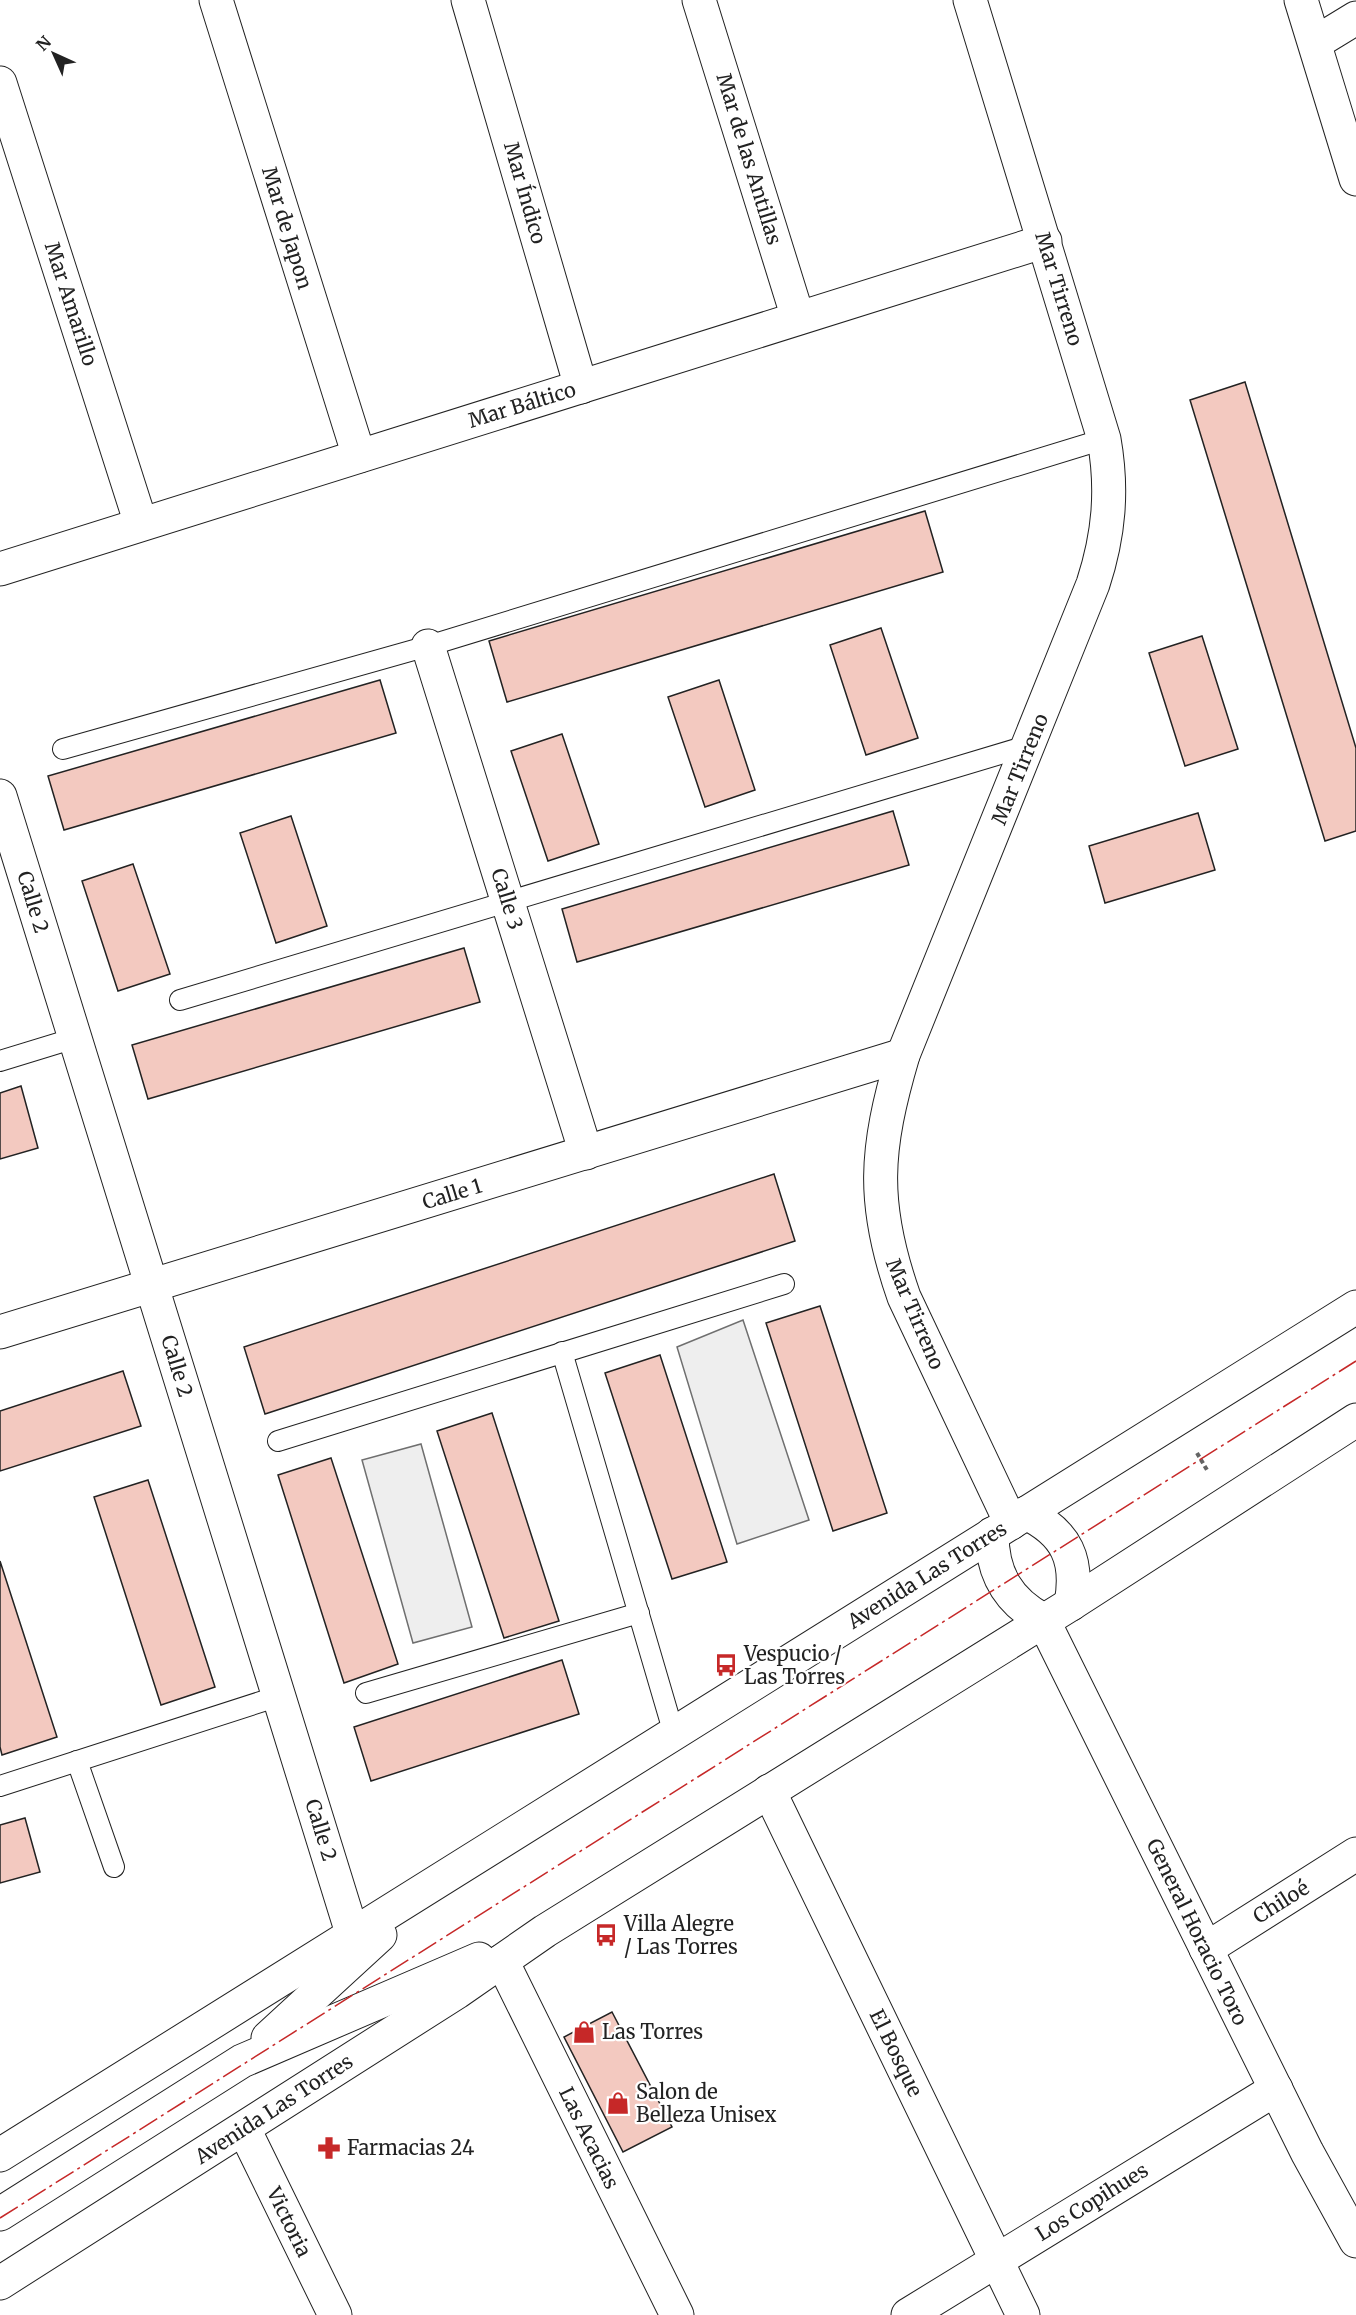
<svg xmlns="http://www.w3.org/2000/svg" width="1356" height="2315" font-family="Merriweather,serif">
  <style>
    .green { fill: #eee; stroke: #6f6f6f; stroke-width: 1.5 }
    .building { fill: #f3c9c0; stroke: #222; stroke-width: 1.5 }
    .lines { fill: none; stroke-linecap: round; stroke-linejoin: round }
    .lane-casing { stroke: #222; stroke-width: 22 }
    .street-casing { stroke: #222; stroke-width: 35 }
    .secondary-casing { stroke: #222; stroke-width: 35 }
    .path { stroke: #646464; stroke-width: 4; stroke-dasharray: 4.5 3; stroke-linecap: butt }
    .lane { stroke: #fff; stroke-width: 20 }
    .street { stroke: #fff; stroke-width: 33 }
    .secondary { stroke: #fff; stroke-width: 33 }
    .power { stroke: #c62828; stroke-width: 1.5; stroke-dasharray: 21 4.5 3 4.5; stroke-linecap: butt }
    .labels { text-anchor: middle; stroke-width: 4.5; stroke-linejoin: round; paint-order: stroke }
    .street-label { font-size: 20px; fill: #222; stroke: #fff }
    .poi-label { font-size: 20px; fill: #222; stroke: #fff; text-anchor: start }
  </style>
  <rect width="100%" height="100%" fill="#fff"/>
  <g class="green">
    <polygon points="743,1320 809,1520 737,1544 677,1347"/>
    <polygon points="421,1444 472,1627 413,1643 362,1460"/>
  </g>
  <g class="building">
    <polygon points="1245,382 1356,748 1356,831 1325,841 1190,400"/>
    <polygon points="925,511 943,572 507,702 489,641"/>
    <polygon points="881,628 918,738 866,755 830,645"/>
    <polygon points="1202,636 1238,749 1185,766 1149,653"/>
    <polygon points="380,680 396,733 64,830 48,776"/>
    <polygon points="719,680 755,790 705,807 668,697"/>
    <polygon points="562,734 599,844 548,861 511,751"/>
    <polygon points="893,811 909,865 577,962 562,909"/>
    <polygon points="1198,813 1215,870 1105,903 1089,846"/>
    <polygon points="291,816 327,926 276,943 240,833"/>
    <polygon points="133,864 170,974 118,991 82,881"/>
    <polygon points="464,948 480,1002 148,1099 132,1045"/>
    <polygon points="21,1086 38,1148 0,1159 0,1093"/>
    <polygon points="774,1174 795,1241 265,1414 244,1347"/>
    <polygon points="820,1306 887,1513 833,1531 766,1323"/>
    <polygon points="660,1355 727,1562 672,1579 605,1373"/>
    <polygon points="123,1371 141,1426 0,1471 0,1411"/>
    <polygon points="492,1413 559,1621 504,1638 437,1431"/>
    <polygon points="331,1458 398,1664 344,1683 278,1475"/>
    <polygon points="148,1480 215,1687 161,1705 94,1497"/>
    <polygon points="0,1561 57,1737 2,1755 0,1747"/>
    <polygon points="562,1660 579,1714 371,1781 354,1727"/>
    <polygon points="25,1818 40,1872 0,1883 0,1825"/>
    <polygon points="612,2012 672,2127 623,2152 564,2037"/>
  </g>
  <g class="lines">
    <g class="lane-casing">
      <g id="lane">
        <polyline points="63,749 428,646 1104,439"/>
        <polyline points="180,1000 1030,745"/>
        <polyline points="0,1061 75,1038"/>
        <polyline points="562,1352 674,1734"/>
        <polyline points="278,1441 784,1284"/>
        <polyline points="366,1693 639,1613"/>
        <polyline points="77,1761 114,1867"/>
        <polyline points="0,1786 279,1696"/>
      </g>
    </g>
    <g class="street-casing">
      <g id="street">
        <polyline points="216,0 359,456"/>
        <polyline points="468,0 581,387"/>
        <polyline points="699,0 798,318"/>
        <path d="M970,0L1104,439C1113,490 1109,535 1093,584L903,1055C875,1150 871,1203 904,1297L1011,1523"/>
        <polyline points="1301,0 1356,179"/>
        <polyline points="1315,43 1356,18"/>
        <polyline points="0,83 141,524"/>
        <polyline points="0,569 1045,241"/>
        <polyline points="428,646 586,1153"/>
        <polyline points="0,796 353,1936"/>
        <polyline points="0,1332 903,1055"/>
        <polyline points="1043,1620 1307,2152 1356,2241"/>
        <polyline points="769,1791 1023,2315"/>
        <polyline points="1206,1949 1356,1854"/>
        <polyline points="502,1961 677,2315"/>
        <polyline points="244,2129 335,2315"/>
        <polyline points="908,2315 1276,2089"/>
      </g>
    </g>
    <g class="secondary-casing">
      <g id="secondary">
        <path d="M1026,1513C1067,1533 1079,1560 1071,1604"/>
        <path d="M992,1534C992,1574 1008,1601 1043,1620"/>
        <polyline points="268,2038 380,1935"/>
        <polyline points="0,2155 1356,1307"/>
        <polyline points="0,2214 242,2061 479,1959"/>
        <polyline points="0,2283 457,1992 545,1931 1071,1604 1356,1420"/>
      </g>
    </g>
    <polyline class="path" points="1197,1453 1207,1470"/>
    <use href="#lane" class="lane"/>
    <use href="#street" class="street"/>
    <use href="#secondary" class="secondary"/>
    <polyline class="power" points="0,2218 1356,1361"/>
  </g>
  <defs>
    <g id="bus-bare" transform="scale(1.8)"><path d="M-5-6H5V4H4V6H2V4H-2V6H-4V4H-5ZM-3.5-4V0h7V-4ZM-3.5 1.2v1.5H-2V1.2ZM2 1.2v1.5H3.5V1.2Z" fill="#c62828" stroke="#fff" stroke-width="2.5" paint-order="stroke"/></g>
    <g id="shop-bare" transform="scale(1.8)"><path d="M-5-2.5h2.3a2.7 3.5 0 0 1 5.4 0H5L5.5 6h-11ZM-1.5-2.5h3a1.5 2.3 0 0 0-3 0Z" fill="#c62828" stroke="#fff" stroke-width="2.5" paint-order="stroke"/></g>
    <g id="pharmacy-bare" transform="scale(1.8)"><path d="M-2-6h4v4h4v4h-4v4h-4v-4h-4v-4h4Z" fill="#c62828" stroke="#fff" stroke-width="2.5" paint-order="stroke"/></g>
  </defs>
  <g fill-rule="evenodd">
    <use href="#bus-bare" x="726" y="1665"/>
    <use href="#bus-bare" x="606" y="1935"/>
    <use href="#shop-bare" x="584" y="2032"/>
    <use href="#shop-bare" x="618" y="2103"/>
    <use href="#pharmacy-bare" x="329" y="2148"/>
  </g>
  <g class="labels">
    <g class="street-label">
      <text transform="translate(749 159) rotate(73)" y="7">Mar de las Antillas</text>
      <text transform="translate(525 193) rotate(74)" y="7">Mar Índico</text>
      <text transform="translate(287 228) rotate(73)" y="7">Mar de Japon</text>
      <text transform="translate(1059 289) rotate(73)" y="7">Mar Tirreno</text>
      <text transform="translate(71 304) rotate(72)" y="7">Mar Amarillo</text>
      <text transform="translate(522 405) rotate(-17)" y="7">Mar Báltico</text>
      <text transform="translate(1020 769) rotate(-68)" y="7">Mar Tirreno</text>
      <text transform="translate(507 899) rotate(73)" y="7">Calle 3</text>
      <text transform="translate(33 902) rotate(73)" y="7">Calle 2</text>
      <text transform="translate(452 1194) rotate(-17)" y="7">Calle 1</text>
      <text transform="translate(915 1314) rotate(67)" y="7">Mar Tirreno</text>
      <text transform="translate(177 1366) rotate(73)" y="7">Calle 2</text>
      <text transform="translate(927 1575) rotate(-32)" y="7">Avenida Las Torres</text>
      <text transform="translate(321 1830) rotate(73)" y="7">Calle 2</text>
      <text transform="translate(1281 1902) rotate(-32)" y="7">Chiloé</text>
      <text transform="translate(1197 1932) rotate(64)" y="7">General Horacio Toro</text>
      <text transform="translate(896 2053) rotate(64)" y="7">El Bosque</text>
      <text transform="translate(274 2109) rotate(-33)" y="7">Avenida Las Torres</text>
      <text transform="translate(589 2138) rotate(64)" y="7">Las Acacias</text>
      <text transform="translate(1092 2202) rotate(-32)" y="7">Los Copihues</text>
      <text transform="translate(289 2222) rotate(64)" y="7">Victoria</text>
    </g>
    <g class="poi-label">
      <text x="744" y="1661">Vespucio /<tspan x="744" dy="23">Las Torres</tspan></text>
      <text x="624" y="1931">Villa Alegre<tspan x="624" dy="23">/ Las Torres</tspan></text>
      <text x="602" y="2039">Las Torres</text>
      <text x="636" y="2099">Salon de<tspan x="636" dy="23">Belleza Unisex</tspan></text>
      <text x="347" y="2155">Farmacias 24</text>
    </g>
  </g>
  <g transform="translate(54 54) rotate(315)" stroke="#ffffff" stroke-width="4.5" paint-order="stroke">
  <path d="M0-4.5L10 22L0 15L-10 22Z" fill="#222222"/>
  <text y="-9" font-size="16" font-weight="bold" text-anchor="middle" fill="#222222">N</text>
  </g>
</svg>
